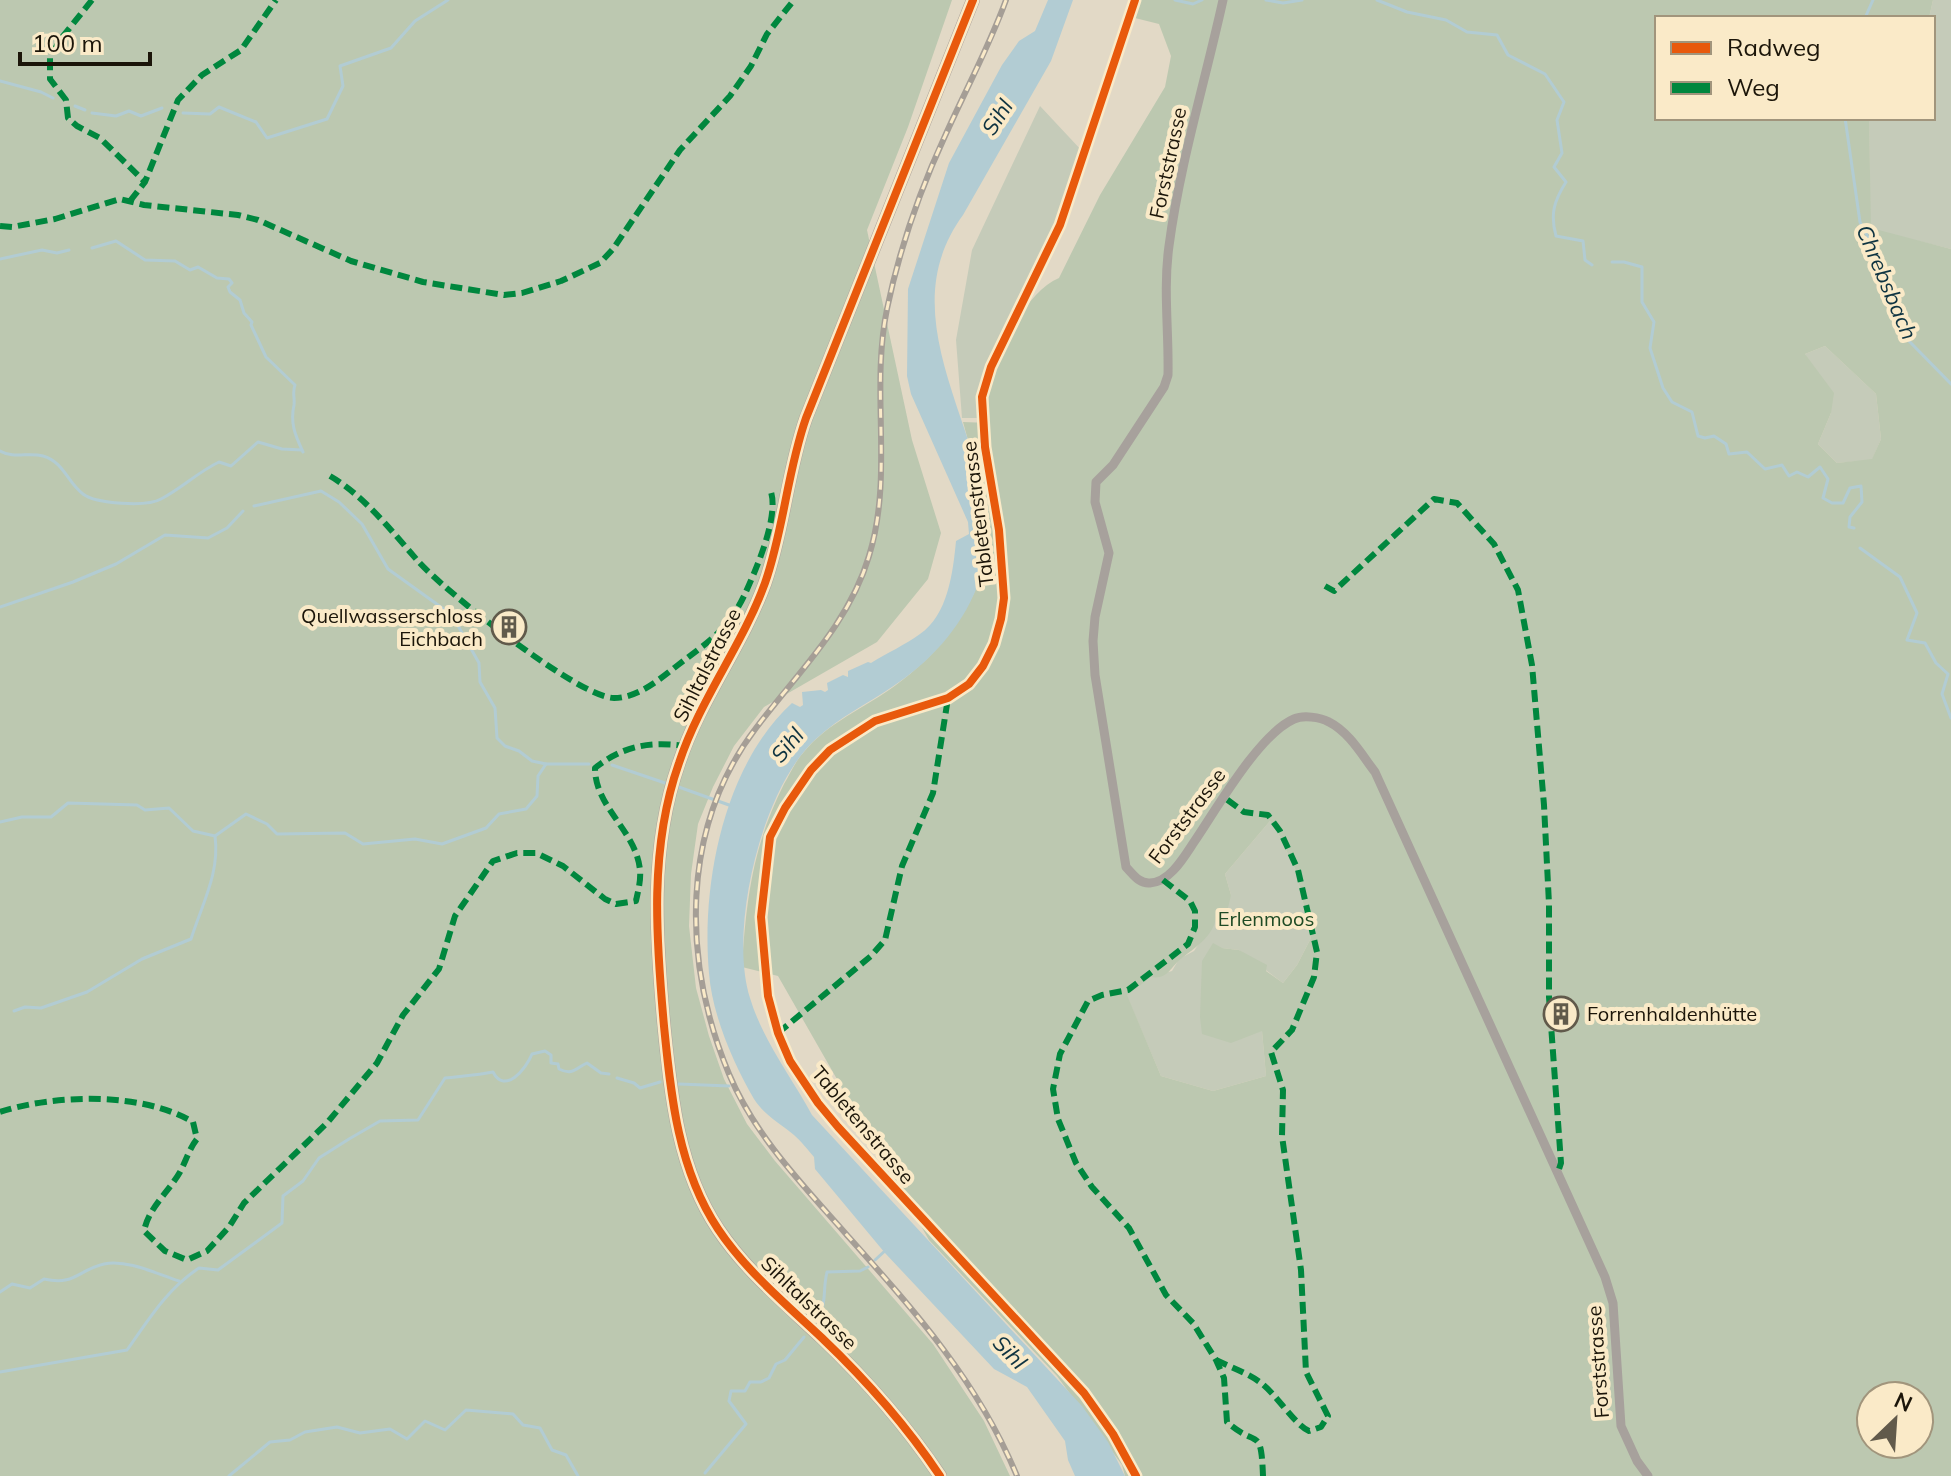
<svg xmlns="http://www.w3.org/2000/svg" width="1951" height="1476" font-family="Mulish,sans-serif">
  <style>
    .green { fill: #c5cbb9 }
    .forest { fill: #bcc8b0; fill-rule: evenodd }
    .water { fill: #b2ccd3 }
    .lines { fill: none; stroke-linecap: round; stroke-linejoin: round }
    .stream { stroke: #b2ccd3; stroke-width: 3 }
    .minor { stroke: #a7a19c; stroke-width: 9 }
    .primary { stroke: #aba29b; stroke-width: 14 }
    .rail-casing { stroke: #a59e96; stroke-width: 6 }
    .rail { stroke: #faeac8; stroke-width: 3; stroke-dasharray: 9; stroke-linecap: butt }
    .quiet { stroke: #00873e; stroke-width: 6; stroke-dasharray: 12 6; stroke-linecap: butt }
    .cycleway-casing { stroke: #faeac8; stroke-width: 13 }
    .cycleway { stroke: #e8590c; stroke-width: 8 }
    .labels { text-anchor: middle; stroke-width: 8; stroke-linejoin: round; paint-order: stroke }
    .street-label { font-size: 20px; fill: #1b1509; stroke: #faeac8 }
    .poi-label { font-size: 20px; fill: #1b1509; stroke: #faeac8; text-anchor: end }
    .park-label { font-size: 20px; fill: #1f4b25; stroke: #faeac8 }
    .water-label { font-size: 22px; font-style: italic; fill: #0e3341; stroke: #faeac8 }
  </style>
  <rect width="100%" height="100%" fill="#e2d9c6"/>
  <g class="green">
    <polygon points="1933,0 1951,0 1951,249 1870,229 1869,118 1933,118 1933,18 1929,18"/>
    <polygon points="1040,106 1083,152 1058,225 987,372 980,418 962,418 956,340 972,250"/>
    <polygon points="1825,346 1876,394 1881,439 1872,460 1837,463 1818,444 1831,413 1805,354"/>
    <polygon points="1270,821 1277,831 1296,871 1311,938 1297,965 1283,983 1239,950 1222,948 1262,1031 1266,1076 1213,1091 1161,1076 1126,994 1151,977 1172,971 1179,959 1194,951 1231,895 1225,874"/>
  </g>
  <g class="forest">
    <polygon points="0,0 952,0 908,127 867,230 912,440 941,533 928,579 877,642 764,707 734,746 713,787 698,824 691,874 689,926 696,988 709,1036 724,1079 747,1124 775,1161 933,1344 984,1421 1010,1476 0,1476"/>
    <path d="M1133,0H1933L1929,18H1657V118H1869L1871,228L1951,249V1476H1125L1122,1465L1057,1376L929,1240L778,976L742,967C746,900 753,845 784,784C790,774 795,762 803,753C828,722 865,708 896,685C935,656 964,622 981,576C984,569 988,561 989,553C993,509 974,464 963,422L989,423C989,413 987,401 989,391C997,356 1024,292 1059,278L1100,195L1165,87L1171,56L1159,24L1131,17ZM1825,346L1876,394L1881,439L1872,459L1837,463L1818,444L1831,413L1834,393L1805,354ZM1270,821L1277,831L1296,871L1311,938L1297,965L1283,983L1266,971L1267,965L1239,950L1222,948L1213,943L1202,961L1200,1017L1202,1034L1231,1043L1262,1031L1266,1076L1213,1091L1161,1076L1127,995L1151,977C1168,980 1170,967 1182,958C1196,947 1213,936 1216,918L1226,916L1231,895L1225,874ZM1871,1396H1919V1444H1871Z"/>
  </g>
  <path class="water" d="M1048,0H1073L1051,61L963,215C884,323 996,440 989,553C988,564 981,577 977,587C961,628 929,663 892,687C867,704 840,717 817,738C762,786 728,929 750,998C763,1041 791,1076 812,1115L1082,1406L1108,1442L1125,1476H1075L1068,1460L1065,1441L1027,1387L994,1369L885,1253L815,1169L814,1157C808,1150 801,1141 794,1135C779,1122 765,1116 754,1099C733,1063 712,1014 709,973C701,884 724,765 792,703L800,707L803,705L802,692L821,690L825,692L828,690L827,683L843,675L848,677V671L868,662L871,663C887,653 905,645 920,634C948,615 953,572 956,541L969,534L968,522L911,394L907,376L908,289L949,163L1002,65L1019,41L1035,31Z"/>
  <g class="lines">
    <g class="stream">
      <polyline points="1175,0 1193,4 1202,0"/>
      <polyline points="1266,0 1283,3 1302,0"/>
      <path d="M1377,0L1407,12L1446,20L1467,32L1497,35L1508,55L1545,74L1564,102L1557,120L1562,153L1554,167L1566,182C1554,201 1550,214 1556,236L1583,241L1585,260L1592,265"/>
      <polyline points="1865,18 1873,0"/>
      <polyline points="0,81 41,92 53,98"/>
      <polyline points="75,106 85,110"/>
      <polyline points="92,113 116,116 129,111 141,116 162,108"/>
      <polyline points="183,113 210,114 219,107 256,122 267,138 327,119 343,86 340,66 391,48 415,21 448,0"/>
      <polyline points="1845,118 1860,222 1890,279 1909,341 1951,384"/>
      <path d="M92,248L116,241L145,260L175,261L190,270L198,267L217,278L229,279L232,283L228,287L230,292L240,300L244,313L252,322L251,325L266,357L295,385C292,393 295,397 294,405C290,423 295,435 303,452"/>
      <polyline points="0,259 42,250 57,253 69,250"/>
      <polyline points="1612,262 1624,262 1642,267 1642,302 1654,322 1650,348 1663,388 1672,402 1692,412 1698,436 1705,438 1714,436 1726,444 1729,454 1747,452 1765,469 1782,465 1789,476 1797,472 1808,477 1820,467 1828,479 1823,498 1832,503 1843,503 1850,488 1861,486 1862,502 1850,517 1849,527 1854,528"/>
      <path d="M0,451C14,459 28,452 43,456C64,462 67,482 83,494C96,504 147,507 161,499C182,488 198,472 219,462L231,466L258,442L282,449L302,450"/>
      <polyline points="254,506 321,491 339,502 362,524 388,569 452,615 479,663 480,682 495,708 497,738 505,746 519,751 532,761 546,764 589,764"/>
      <polyline points="1860,548 1900,577 1917,613 1907,640 1925,643 1936,663 1948,674 1942,694 1951,718"/>
      <polyline points="0,607 73,582 116,564 165,535 208,538 227,528 243,511"/>
      <polyline points="612,765 668,784"/>
      <polyline points="676,786 729,805"/>
      <polyline points="0,822 22,817 51,817 68,803 137,805 145,810 169,808 193,831 215,836 246,814 267,824 277,834 345,833 363,844 415,839 442,844 486,828 499,814 526,809 537,796 538,776 546,764"/>
      <path d="M14,1011L25,1007L41,1008L87,992L142,959L191,939C202,904 220,873 215,836"/>
      <polyline points="617,1078 634,1083 640,1088 660,1082"/>
      <polyline points="679,1084 729,1086"/>
      <polyline points="875,1260 887,1249"/>
      <path d="M0,1292L12,1284L30,1288L44,1279C75,1286 78,1270 104,1264C127,1259 157,1274 179,1281"/>
      <path d="M816,1322C828,1301 822,1293 827,1272L860,1271L868,1267"/>
      <path d="M0,1372L127,1350C149,1319 167,1289 199,1268L218,1270L282,1223L283,1196L303,1181L319,1158L349,1139L380,1121L418,1120L445,1078C462,1076 478,1075 493,1072C505,1095 526,1069 532,1054L545,1051L551,1055V1063L558,1064L559,1069C573,1076 576,1068 587,1063L601,1073L609,1074"/>
      <polyline points="705,1473 746,1424 729,1401 731,1391 745,1391 750,1382 761,1382 769,1378 776,1364 785,1360 804,1337"/>
      <polyline points="229,1476 270,1442 290,1440 305,1432 337,1427 360,1433 390,1429 407,1439 425,1421 445,1430 466,1410 513,1414 523,1425 540,1428 552,1450 566,1455 578,1476"/>
    </g>
    <g class="minor">
      <polyline points="1135,0 1060,225 991,367 982,397 985,447 999,530 1004,598 1001,619 994,644 983,666 969,684 948,698 875,721 830,750 811,770 785,808 770,837 761,917 768,996 778,1033 790,1061 818,1103 838,1127 1084,1393 1113,1434 1136,1476"/>
      <path d="M1223,0C1205,82 1180,163 1169,246C1163,289 1169,332 1168,375L1164,387L1113,465L1096,482L1095,502L1109,553L1095,617L1093,641L1095,675L1126,867C1133,874 1139,884 1150,883C1170,882 1184,857 1194,842C1216,810 1259,734 1294,719C1303,715 1320,717 1329,722C1349,732 1362,755 1375,772L1605,1277L1613,1303L1621,1426L1637,1461L1648,1476"/>
    </g>
    <path class="primary" d="M940,1476C906,1425 866,1380 822,1338C786,1304 746,1271 718,1229C678,1169 671,1096 664,1026C656,938 649,848 679,763C700,699 742,646 765,583C784,529 787,472 806,418L973,0"/>
    <g class="rail-casing">
      <path id="rail" d="M1006,0C989,47 965,91 945,136C920,190 899,251 887,309C870,391 894,475 869,556C849,624 798,672 756,728C680,828 682,961 729,1074C755,1136 802,1184 846,1234C913,1309 978,1381 1017,1476"/>
    </g>
    <use href="#rail" class="rail"/>
    <g class="quiet">
      <polyline points="92,0 60,40 50,58 50,79 66,100 68,118 77,126 100,138 145,182"/>
      <polyline points="130,201 145,182 178,100 202,75 241,50 276,0"/>
      <polyline points="0,226 12,227 55,219 120,199 144,205 238,215 258,220 351,261 423,282 504,295 522,293 561,281 600,263 613,249 680,150 730,96 751,66 767,34 794,0"/>
      <path d="M330,476C363,495 392,531 417,560C443,590 579,698 614,698C638,698 660,679 678,665C708,642 727,631 744,596C755,572 779,518 771,492"/>
      <polyline points="1325,586 1334,591 1434,499 1457,503 1494,544 1518,590 1532,665 1544,805 1549,904 1549,997 1561,1163 1558,1172"/>
      <path d="M1163,880L1190,901L1195,911V927L1188,944L1128,990L1102,995L1088,1001L1060,1054L1053,1089L1058,1119L1076,1163L1092,1187L1129,1228L1166,1295L1193,1323L1216,1360L1224,1378L1227,1422C1257,1449 1261,1424 1263,1476"/>
      <polyline points="778,1033 871,956 885,940 902,866 933,793 948,698"/>
      <path d="M0,1112C56,1094 142,1092 193,1122L197,1139C189,1149 186,1161 180,1172C168,1193 149,1207 144,1231L165,1251L187,1260L207,1251L229,1227L244,1203L327,1123L377,1063L403,1015L439,969L455,916L493,861L517,853H536L563,866L605,899L616,904L636,901C638,891 641,881 640,870C636,830 595,808 595,768C623,746 649,741 685,746"/>
      <path d="M1216,1360C1230,1367 1248,1373 1261,1383C1277,1395 1294,1424 1309,1431L1321,1427L1328,1416L1306,1372L1301,1270L1282,1136L1283,1090L1271,1052L1292,1030L1314,977L1317,952L1298,870L1280,831L1268,815L1244,812L1225,798"/>
    </g>
    <g class="cycleway-casing">
      <g id="cycleway">
        <polyline points="1135,0 1060,225 991,367 982,397 985,447 999,530 1004,598 1001,619 994,644 983,666 969,684 948,698 875,721 830,750 811,770 785,808 770,837 761,917 768,996 778,1033 790,1061 818,1103 838,1127 1084,1393 1113,1434 1136,1476"/>
        <path d="M940,1476C906,1425 866,1380 822,1338C786,1304 746,1271 718,1229C678,1169 671,1096 664,1026C656,938 649,848 679,763C700,699 742,646 765,583C784,529 787,472 806,418L973,0"/>
      </g>
    </g>
    <use href="#cycleway" class="cycleway"/>
  </g>
  <defs>
    <g id="building-ring" transform="scale(1.8)"><circle r="9.5" fill="#faeac8" stroke="#615a4b" stroke-width="1.5"/><path d="M-4-6H4V6H1V3H-1V6H-4ZM-2.5-4.3h1.7v1.8h-1.7ZM.8-4.3h1.7v1.8H.8ZM-2.5-1h1.7V.8h-1.7ZM.8-1h1.7V.8H.8Z" fill="#615a4b"/></g>
  </defs>
  <g fill-rule="evenodd">
    <use href="#building-ring" x="509" y="627"/>
    <use href="#building-ring" x="1561" y="1014"/>
  </g>
  <g class="labels">
    <g class="street-label">
      <text transform="translate(1168 163) rotate(-78)" y="7">Forststrasse</text>
      <text transform="translate(978 514) rotate(-97)" y="7">Tabletenstrasse</text>
      <text transform="translate(707 665) rotate(-63)" y="7">Sihltalstrasse</text>
      <text transform="translate(1187 816) rotate(-53)" y="7">Forststrasse</text>
      <text transform="translate(863 1125) rotate(50)" y="7">Tabletenstrasse</text>
      <text transform="translate(809 1303) rotate(44)" y="7">Sihltalstrasse</text>
      <text transform="translate(1598 1362) rotate(-94)" y="7">Forststrasse</text>
    </g>
    <g class="poi-label">
      <text x="483" y="623">Quellwasserschloss<tspan x="483" dy="23">Eichbach</tspan></text>
      <text x="1587" y="1021" text-anchor="start">Forrenhaldenhütte</text>
    </g>
    <g class="park-label">
      <text x="1266" y="926">Erlenmoos</text>
    </g>
    <g class="water-label">
      <text transform="translate(997 117) rotate(-57)" y="8">Sihl</text>
      <text transform="translate(1887 282) rotate(67)" y="8">Chrebsbach</text>
      <text transform="translate(787 745) rotate(-50)" y="8">Sihl</text>
      <text transform="translate(1010 1352) rotate(46)" y="8">Sihl</text>
    </g>
  </g>
  <rect x="1655" y="16" width="280" height="104" fill="#faeac8" stroke="#a1957c" stroke-width="2"/>
  <rect x="1671" y="42" width="40" height="12" fill="#e8590c" stroke="#a1957c" stroke-width="2"/>
  <text x="1727" y="56" font-size="24" fill="#1b1509">Radweg</text>
  <rect x="1671" y="82" width="40" height="12" fill="#00873e" stroke="#a1957c" stroke-width="2"/>
  <text x="1727" y="96" font-size="24" fill="#1b1509">Weg</text>
  <g transform="translate(1895 1420) rotate(25)"><circle r="38" fill="#faeac8" stroke="#a1957c" stroke-width="2"/>
  <path d="M0-6L14 30L0 20L-14 30Z" fill="#615a4b"/>
  <text y="-12" font-size="22" font-weight="bold" text-anchor="middle" fill="#1b1509">N</text>
  </g>
  <path d="M20 52v12h130v-12" fill="none" stroke="#1b1509" stroke-width="4"/>
  <text x="32" y="52" font-size="24" fill="#1b1509" stroke="#faeac8" stroke-width="6" paint-order="stroke">100 m</text>
</svg>
